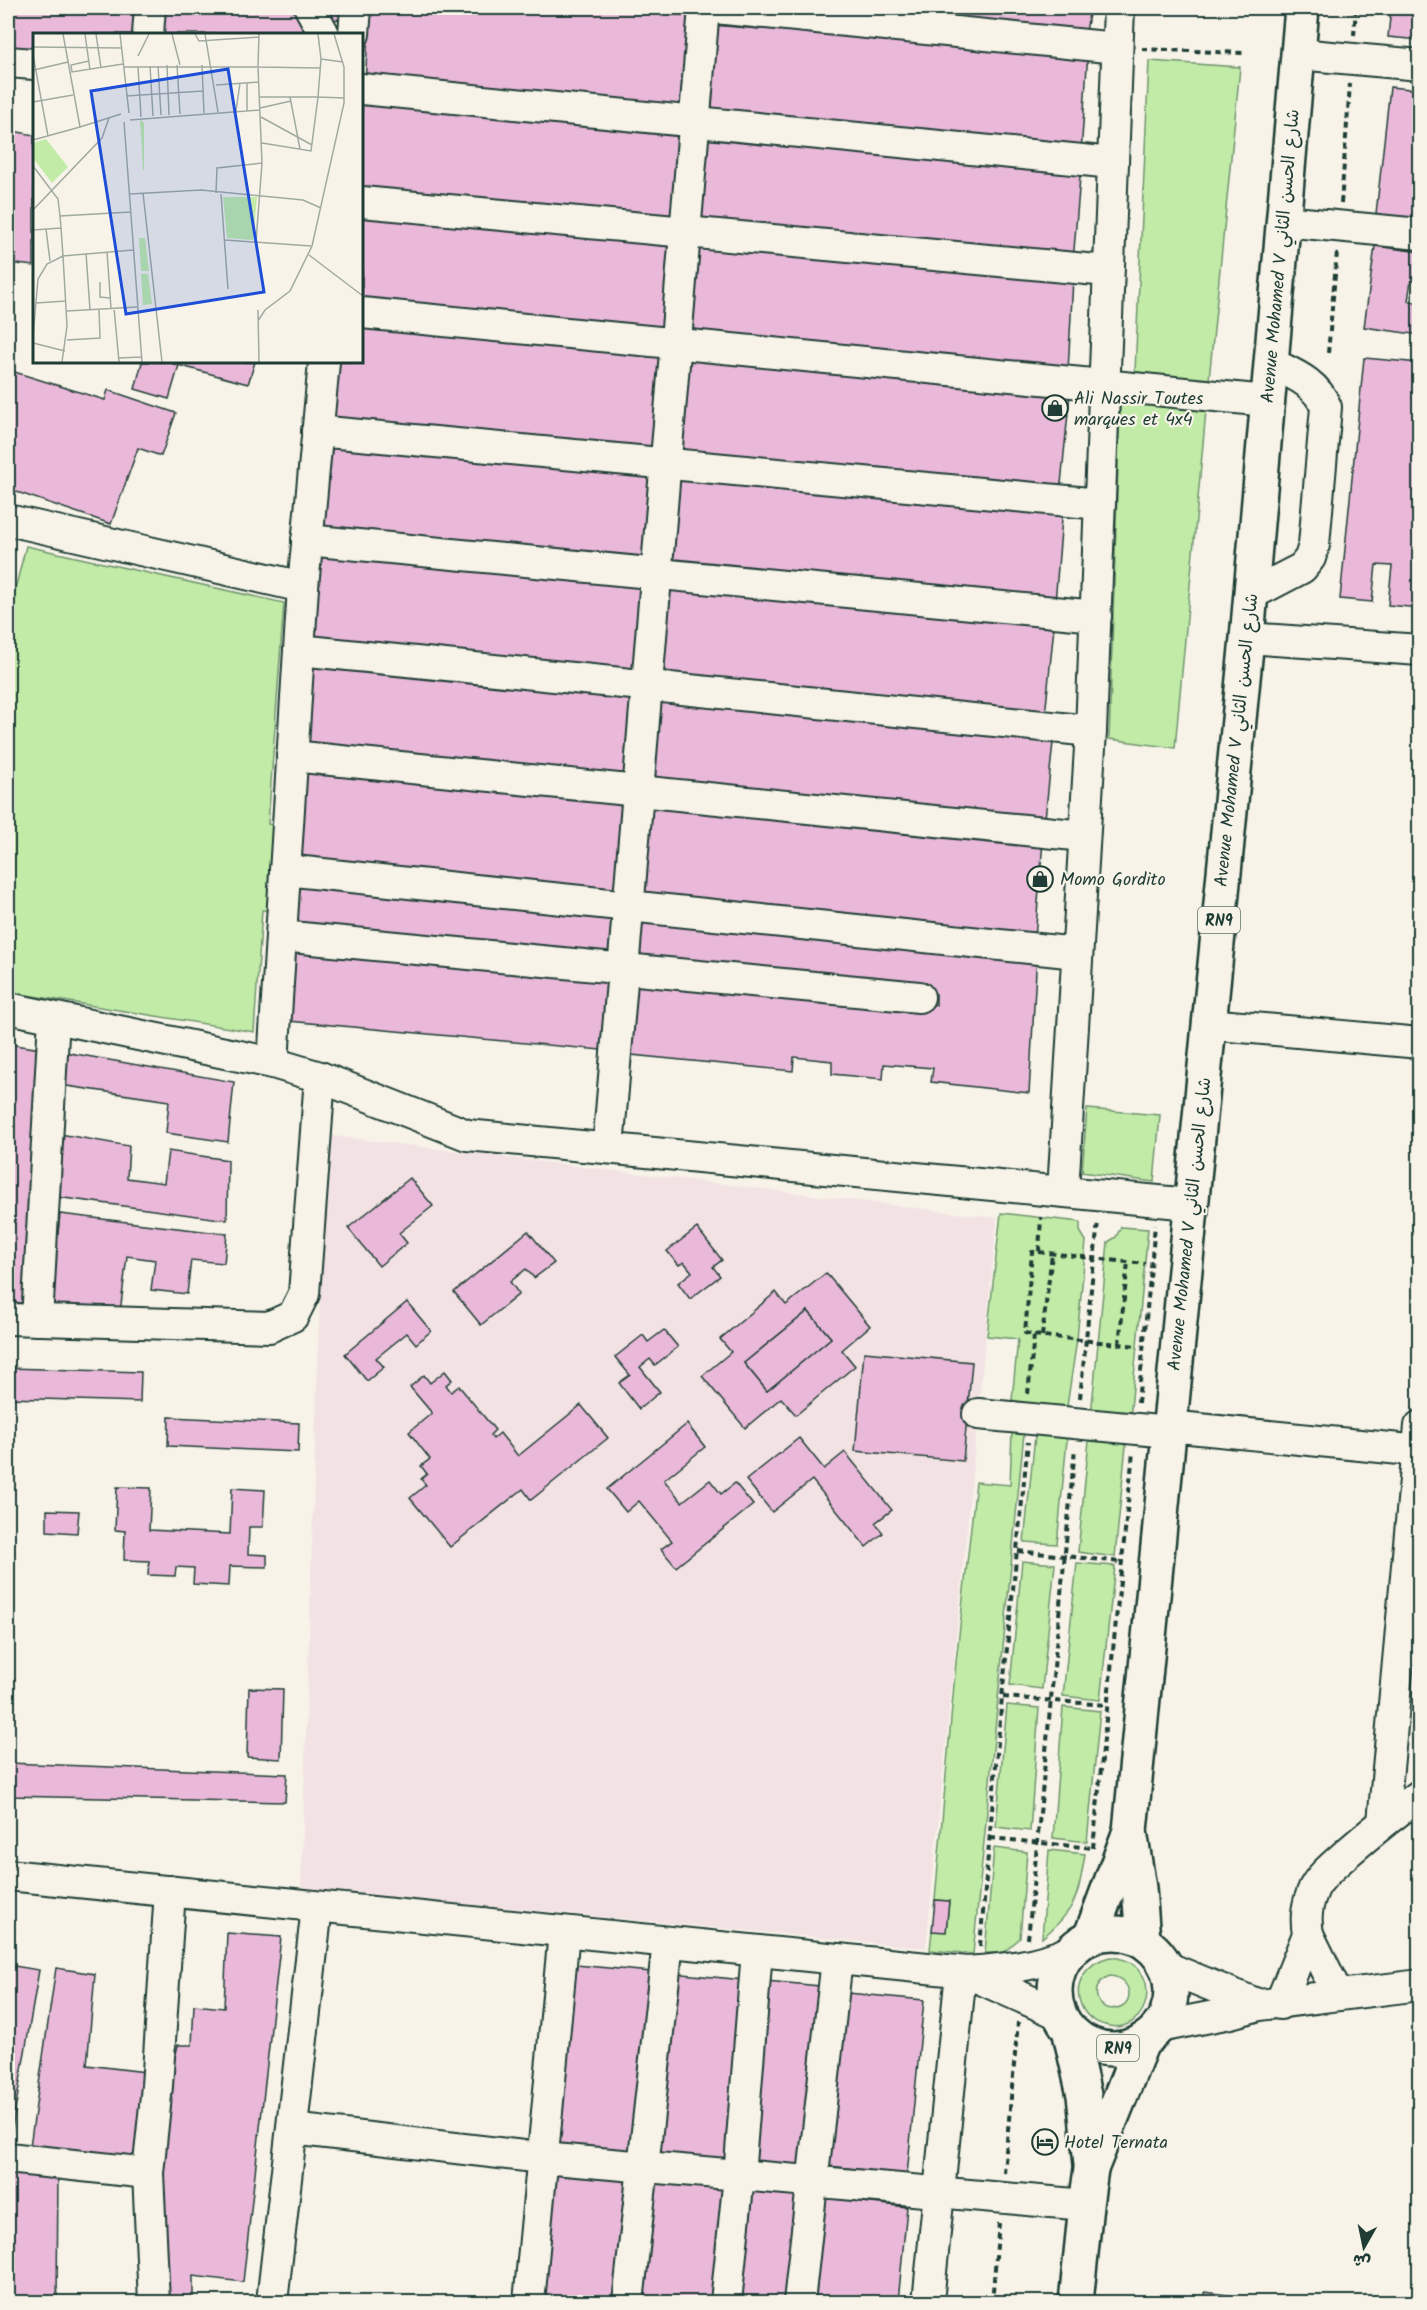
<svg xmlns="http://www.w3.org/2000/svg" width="1427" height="2310" font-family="Kalam,'Playpen Sans Arabic',sans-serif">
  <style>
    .built { fill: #f3e2e4 }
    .green { fill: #c1eba7; stroke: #70946e; stroke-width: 1.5; fill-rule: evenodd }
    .building { fill: #eab9da; stroke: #1f3d34; stroke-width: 1.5; fill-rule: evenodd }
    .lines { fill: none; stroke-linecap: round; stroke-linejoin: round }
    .minor-casing { stroke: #1f3d34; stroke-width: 34 }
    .major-casing { stroke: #1f3d34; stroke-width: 38 }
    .path { stroke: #1f3d34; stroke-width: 4; stroke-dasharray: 6 4.5; stroke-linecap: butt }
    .minor { stroke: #f7f3e8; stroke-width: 30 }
    .major { stroke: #f7f3e8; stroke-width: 33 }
    .labels { text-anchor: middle; stroke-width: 4.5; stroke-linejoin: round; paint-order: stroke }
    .shield { fill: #f7f3e8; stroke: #60746a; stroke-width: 1.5 }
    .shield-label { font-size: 16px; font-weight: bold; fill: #1f3d34 }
    .street-label { font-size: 18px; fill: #1f3d34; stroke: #f7f3e8 }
    .poi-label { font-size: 18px; fill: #1f3d34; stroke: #f7f3e8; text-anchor: start }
    .inset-road { fill: none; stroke: #a1aaa0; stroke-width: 1.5 }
    .view { fill: #1d4ed8; fill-opacity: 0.15; stroke: #1d4ed8; stroke-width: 3 }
    .inset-edge { fill: none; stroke: #1f3d34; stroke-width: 3 }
  </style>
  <rect width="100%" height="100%" fill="#f7f3e8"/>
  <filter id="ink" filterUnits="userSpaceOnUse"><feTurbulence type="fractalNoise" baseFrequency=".0167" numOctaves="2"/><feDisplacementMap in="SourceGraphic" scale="12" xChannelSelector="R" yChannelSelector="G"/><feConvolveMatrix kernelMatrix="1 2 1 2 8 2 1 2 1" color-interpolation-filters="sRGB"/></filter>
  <g filter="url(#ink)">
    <polygon class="built" points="325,1135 997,1218 926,1948 301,1888"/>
    <g class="green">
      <polygon points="1149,61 1240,67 1209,380 1135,372"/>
      <polygon points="1120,402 1206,411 1175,748 1109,739"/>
      <polygon points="26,546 284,603 268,824 274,825 269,911 262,910 254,1032 8,992 8,617"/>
      <polygon points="1087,1109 1160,1115 1154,1182 1082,1172"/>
      <polygon points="1001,1213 1080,1222 1080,1231 1086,1241 1077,1339 1066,1413 1026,1409 1022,1402 1012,1400 1018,1339 987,1336"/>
      <polygon points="1121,1227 1148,1229 1130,1419 1091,1415 1108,1242 1116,1237"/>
      <polygon points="1036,1426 1060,1429 1067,1440 1057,1544 1024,1542"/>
      <polygon points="1012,1431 1024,1433 973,1954 930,1950 932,1931 946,1931 949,1901 935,1900 956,1662 976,1482 1010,1485"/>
      <polygon points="1097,1433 1127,1435 1115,1557 1078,1552 1089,1440"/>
      <polygon points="1022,1561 1055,1564 1042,1689 1010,1685"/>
      <polygon points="1077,1563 1115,1566 1100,1700 1063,1696"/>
      <polygon points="1007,1705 1039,1708 1030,1831 996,1827"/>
      <polygon points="1063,1707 1100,1711 1087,1842 1053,1838"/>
      <polygon points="994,1848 1027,1852 1020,1938 1003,1953 985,1953"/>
      <path d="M1049,1850L1085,1854C1078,1896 1077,1909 1042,1938Z"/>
      <path d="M1110,1957C1168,1961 1151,2039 1105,2025C1094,2022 1085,2016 1081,2005C1072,1982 1088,1962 1110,1957ZM1110,1976C1130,1977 1137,2003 1117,2008C1096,2014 1087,1984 1110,1976Z"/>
    </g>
    <g class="building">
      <polygon points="8,8 140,8 138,34 34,34 34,56 8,54"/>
      <polygon points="157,8 298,8 312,34 155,34"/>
      <polygon points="324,8 343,8 342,19 330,20"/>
      <polygon points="370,8 600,8 693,16 685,113 365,81"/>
      <polygon points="798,8 1090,8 1085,38"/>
      <polygon points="1391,8 1420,8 1420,40 1388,37"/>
      <polygon points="760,21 1088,52 1081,153 703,114 712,25 760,29"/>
      <polygon points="1390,87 1420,90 1420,219 1376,214"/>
      <polygon points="362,100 680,130 672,223 362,194"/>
      <polygon points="8,130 34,135 34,266 8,263"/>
      <polygon points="704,130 1081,165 1073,262 697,225"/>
      <polygon points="362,213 670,242 663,331 362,305"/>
      <polygon points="695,243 1073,279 1068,371 689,333"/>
      <polygon points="1375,246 1420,252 1420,282 1411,281 1408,301 1420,303 1420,335 1364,327"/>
      <polygon points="362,325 663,355 654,456 323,423 329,362 362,362"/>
      <polygon points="680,356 1070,393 1060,494 670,457"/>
      <polygon points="1364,358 1420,363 1420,608 1388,605 1392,566 1376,565 1372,602 1340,599"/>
      <polygon points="142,362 167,362 179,365 169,399 135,389"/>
      <polygon points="167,362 255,362 248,384"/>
      <polygon points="8,370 105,400 108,390 176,413 161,456 138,448 111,524 8,489"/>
      <polygon points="324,436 651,468 642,566 314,534"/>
      <polygon points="669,472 1063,506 1055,603 661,569"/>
      <polygon points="313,550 641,580 633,674 304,644"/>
      <polygon points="658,580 1055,617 1045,716 649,679"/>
      <polygon points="304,660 631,689 623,785 295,755"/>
      <polygon points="651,695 1054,733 1044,828 642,790"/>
      <polygon points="299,768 624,797 615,896 290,866"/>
      <polygon points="640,806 1043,841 1035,938 631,902"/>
      <polygon points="293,880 616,913 610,962 288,929"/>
      <polygon points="634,916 1037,953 1029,1093 931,1082 933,1068 884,1064 883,1079 832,1074 832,1061 794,1057 793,1071 621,1054 629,975 936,1005 936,994 631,963"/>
      <polygon points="285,943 608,973 601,1050 278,1020"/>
      <polygon points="8,1044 41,1049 24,1303 8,1302"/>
      <polygon points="64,1052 234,1082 228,1142 166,1133 169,1101 60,1085"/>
      <polygon points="60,1134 129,1146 127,1178 164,1183 168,1151 228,1160 227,1220 57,1197"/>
      <polygon points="410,1178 433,1206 399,1233 407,1243 379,1266 348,1228"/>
      <polygon points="60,1214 227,1234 224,1263 191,1260 187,1294 151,1290 155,1260 127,1256 120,1313 50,1304"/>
      <polygon points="697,1228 722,1260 713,1267 720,1276 690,1299 678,1283 692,1272 684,1262 679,1265 667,1251"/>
      <polygon points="528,1231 554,1263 534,1278 526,1269 510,1282 519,1294 481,1325 454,1292"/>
      <path d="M826,1273L870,1326L842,1350L855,1366L796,1415L781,1398L745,1428L702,1376L731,1352L720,1339L776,1292L786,1305ZM808,1311L831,1338L767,1391L744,1363Z"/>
      <polygon points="407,1302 431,1331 416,1344 407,1333 376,1358 384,1367 367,1381 345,1354"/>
      <polygon points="808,1311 831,1338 767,1391 744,1363"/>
      <polygon points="664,1330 678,1347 655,1365 650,1359 640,1367 660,1392 639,1409 619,1383 630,1375 615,1357 643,1335 648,1342"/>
      <polygon points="864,1352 972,1362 963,1461 855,1451"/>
      <polygon points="8,1368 141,1372 140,1402 8,1398"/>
      <polygon points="445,1371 452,1380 446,1385 451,1392 459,1386 495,1430 490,1435 493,1439 500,1433 518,1456 581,1405 608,1438 531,1500 523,1489 450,1547 410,1498 426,1485 421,1479 427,1474 421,1466 430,1459 409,1432 432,1413 410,1387 424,1375 430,1383"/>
      <polygon points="169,1417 299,1423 298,1452 168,1446"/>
      <polygon points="687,1424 705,1447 664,1480 682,1502 710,1480 721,1494 735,1483 753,1505 676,1567 661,1549 672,1541 639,1501 626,1512 607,1489"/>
      <polygon points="799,1438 824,1469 845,1452 892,1510 875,1523 883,1533 866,1547 812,1480 772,1512 746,1480"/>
      <polygon points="117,1487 151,1488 149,1530 230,1534 232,1488 265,1490 263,1527 249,1527 248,1554 267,1555 267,1567 230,1566 229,1586 193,1584 194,1568 176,1567 175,1576 148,1575 149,1561 124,1560 125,1531 115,1530"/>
      <polygon points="47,1510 79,1511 77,1533 47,1531"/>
      <polygon points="249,1688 283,1689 281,1759 247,1757"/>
      <polygon points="8,1763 287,1774 285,1802 8,1796"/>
      <polygon points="935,1900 949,1901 946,1932 932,1931"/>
      <polygon points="227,1933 281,1937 243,2282 193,2276 193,2302 164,2302 162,2173 171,2075 178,2045 192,2045 194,2005 224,2008"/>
      <polygon points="565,1964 651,1972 634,2153 548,2145"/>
      <polygon points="8,1965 39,1970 9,2146 8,2146"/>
      <polygon points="56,1968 95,1974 87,2065 154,2073 144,2159 30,2146"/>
      <polygon points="672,1973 744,1980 728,2161 656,2155"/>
      <polygon points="766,1981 820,1986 803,2170 749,2165"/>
      <polygon points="847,1993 924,2000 907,2175 829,2166"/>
      <polygon points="8,2165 58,2170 57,2302 8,2302"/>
      <polygon points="551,2171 629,2178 617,2302 537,2302"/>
      <polygon points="652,2180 723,2187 711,2302 639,2302"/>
      <polygon points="745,2189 801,2194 789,2302 733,2302"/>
      <polygon points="826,2198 907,2207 898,2302 814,2302"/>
      <polygon points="1205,2292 1256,2299 1256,2302 1206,2302"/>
    </g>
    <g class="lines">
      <g class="minor-casing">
        <g id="minor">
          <polyline points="310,8 324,34"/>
          <polyline points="715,8 1117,48"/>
          <polyline points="148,34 150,8"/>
          <polyline points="354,34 356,8"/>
          <polyline points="1298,54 1420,65"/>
          <polyline points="8,62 34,64"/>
          <polyline points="362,89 1113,163"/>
          <polyline points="362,202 1108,271"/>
          <polyline points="1283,221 1420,234"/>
          <polyline points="362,313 1267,401"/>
          <polyline points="317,431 1100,504"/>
          <polyline points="8,520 303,587"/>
          <polyline points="307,540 1096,616"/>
          <path d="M1250,595L1302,568L1310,558L1314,545L1326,407C1316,382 1293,374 1271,363"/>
          <polyline points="1247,638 1420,650"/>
          <polyline points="299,650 1091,731"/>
          <polyline points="292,756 1084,836"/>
          <polyline points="285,870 1077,953"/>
          <polyline points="281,936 919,997"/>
          <polyline points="8,1008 273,1063 320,1077 467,1135 1190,1204"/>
          <polyline points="1208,1024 1420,1043"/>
          <polyline points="273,1063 303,587 324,362"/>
          <polyline points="608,1148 704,8"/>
          <polyline points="1063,1191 1091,731 1119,8"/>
          <polyline points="8,1319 269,1327 293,1316 304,1294 320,1077"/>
          <polyline points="37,1320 54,1018"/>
          <polyline points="978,1414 1169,1432"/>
          <polyline points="1169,1426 1420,1451"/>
          <polyline points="1383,1822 1420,1426"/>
          <path d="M8,1875L967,1972C1004,1969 1037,1966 1071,1951"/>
          <polyline points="1308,1934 1338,1995"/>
          <polyline points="1166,1967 1259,2005"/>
          <polyline points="970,1974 1059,2014"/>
          <path d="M1280,2004L1308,1934C1305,1917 1307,1904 1314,1888C1321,1875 1335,1864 1346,1854C1370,1833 1394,1814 1420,1795"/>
          <polyline points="1159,2027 1230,2013 1259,2005 1420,1985"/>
          <polyline points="292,2129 542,2158 1086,2205"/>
          <polyline points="8,2158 148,2173"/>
          <polyline points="154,2302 148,2173 157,2086 170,1891"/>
          <polyline points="272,2302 317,1907"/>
          <polyline points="529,2302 564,1932"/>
          <polyline points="628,2302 668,1942"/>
          <polyline points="726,2302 739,2176 757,1951"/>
          <polyline points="799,2302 837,1959"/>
          <polyline points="928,2302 961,1972"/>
        </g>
      </g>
      <g class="major-casing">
        <g id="major">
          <circle cx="1113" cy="1991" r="58"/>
          <polyline points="1090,1938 1130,1831"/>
          <polyline points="1143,1940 1139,1888 1130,1831 1247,638 1302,8"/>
          <polyline points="1069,2029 1084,2095 1091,2164"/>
          <polyline points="1076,2302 1086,2205 1091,2169 1143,2040"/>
        </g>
      </g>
      <g class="path">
        <polyline points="1354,35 1356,8"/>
        <polyline points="1142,49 1243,53"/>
        <polyline points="1341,203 1350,84"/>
        <polyline points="1328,353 1337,252"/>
        <polyline points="1039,1252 1145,1264"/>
        <polyline points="1034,1335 1137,1346"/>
        <polyline points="1042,1336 1052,1254"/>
        <polyline points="1119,1344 1128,1262"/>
        <polyline points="1028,1394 1034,1335 1025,1333 1032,1252 1039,1252 1041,1217"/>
        <polyline points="1080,1398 1098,1221"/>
        <polyline points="1138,1403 1155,1225"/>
        <polyline points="1018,1551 1121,1562"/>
        <polyline points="1003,1697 1107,1705"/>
        <polyline points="990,1838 1093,1848"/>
        <polyline points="1093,1848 1133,1452"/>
        <polyline points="1028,1939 1075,1448"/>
        <polyline points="980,1946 1002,1697 1028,1442"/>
        <polyline points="1004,2173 1018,2022"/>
        <polyline points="992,2302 999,2223"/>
      </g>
      <use href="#minor" class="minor"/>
      <use href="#major" class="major"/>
    </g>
  </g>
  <defs>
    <g id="shop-ring" transform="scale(1.35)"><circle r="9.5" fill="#f7f3e8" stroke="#1f3d34" stroke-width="1.5"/><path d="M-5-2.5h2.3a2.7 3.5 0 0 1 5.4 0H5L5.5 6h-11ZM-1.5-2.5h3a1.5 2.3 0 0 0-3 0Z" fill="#1f3d34"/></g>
    <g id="hotel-ring" transform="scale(1.35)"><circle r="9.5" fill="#f7f3e8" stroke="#1f3d34" stroke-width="1.5"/><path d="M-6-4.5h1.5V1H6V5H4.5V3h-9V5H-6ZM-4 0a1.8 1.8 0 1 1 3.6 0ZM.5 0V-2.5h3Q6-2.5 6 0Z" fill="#1f3d34"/></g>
  </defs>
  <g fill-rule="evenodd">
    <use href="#shop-ring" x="1055" y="408"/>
    <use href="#shop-ring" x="1040" y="879"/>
    <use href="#hotel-ring" x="1045" y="2142"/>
  </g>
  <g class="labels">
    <g class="shield">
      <rect x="1198" y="907" width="42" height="26" rx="4.5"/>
      <rect x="1097" y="2035" width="42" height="26" rx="4.5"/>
    </g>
    <g class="shield-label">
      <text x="1219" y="926">RN9</text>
      <text x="1118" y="2054">RN9</text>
    </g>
    <g class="street-label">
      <text transform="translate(1280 256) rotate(-85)" y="6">Avenue Mohamed V شارع الحسن الثاني</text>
      <text transform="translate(1236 740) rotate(-84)" y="6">Avenue Mohamed V شارع الحسن الثاني</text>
      <text transform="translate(1189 1224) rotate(-84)" y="6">Avenue Mohamed V شارع الحسن الثاني</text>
    </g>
    <g class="poi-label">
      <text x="1074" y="404">Ali Nassir Toutes<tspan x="1074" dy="21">marques et 4x4</tspan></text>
      <text x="1060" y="885">Momo Gordito</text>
      <text x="1064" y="2148">Hotel Ternata</text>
    </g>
  </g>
  <g transform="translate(33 33)">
    <rect width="330" height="330" fill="#f7f3e8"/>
    <path d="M107,86L111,90V137H110ZM13,106L35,134L19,150L0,125V110ZM190,164H224L220,207L194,205ZM106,205H112L116,238H108ZM108,241H115L119,271L110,272Z" fill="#c1eba7"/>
    <path class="inset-road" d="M30,1L47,94L88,81M52,1L57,37M63,1L68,35M87,1L96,80M139,1L147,32M162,1L166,8L226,4M172,1L185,79M226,1L225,34L287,35M285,1L288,26L285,64L311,65M0,14L89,15M0,22L15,103M105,23L116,1M288,26L310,29M56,28L38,32L39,39L90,31M134,32L136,82M144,32L147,81M169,32L171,80M117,33L120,83M125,33L128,82M91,34H225L229,130L223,209M105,34L108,84M1,37L35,29M214,50V78M183,52L226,49M93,63L170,58M226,64H285L278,118L229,110M257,64L267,116M0,69L40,62M227,75L258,68M203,78L207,50M228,84L279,112M97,87L227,77M91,89L109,329M0,107L47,94M0,133L25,166L27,183M110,160L129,329M183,160L184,135L229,130M97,161L168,157L270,167L288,175M188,161L195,256M0,177L69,105L76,85M98,179L27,183L28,195L30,223L100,217M13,196L17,228M0,197L28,195M192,207L278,213M74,219L78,275M53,220L57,277M276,222L330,263M67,249V264L77,265M3,270L33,268M81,275L86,329M225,277L226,329M34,278L104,274M225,288L232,277L257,258L279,213L311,70V34L301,1M0,303L5,246L14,231L30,223L34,293L29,329M34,307L67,305L66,276M0,310L32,318M85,325L108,324"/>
    <path class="view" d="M195,36L231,259L93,281L58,58Z"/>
    <rect width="330" height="330" class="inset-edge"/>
  </g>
  <rect width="1427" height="2310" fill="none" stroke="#f7f3e8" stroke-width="30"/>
  <rect x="15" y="15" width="1397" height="2280" fill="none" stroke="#1f3d34" stroke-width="2" filter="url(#ink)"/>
  <g transform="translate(1364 2247) rotate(189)" stroke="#f7f3e8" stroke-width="4.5" paint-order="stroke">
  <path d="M0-4.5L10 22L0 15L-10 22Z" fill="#1f3d34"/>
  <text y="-9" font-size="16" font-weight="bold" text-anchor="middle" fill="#1f3d34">ش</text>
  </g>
</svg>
